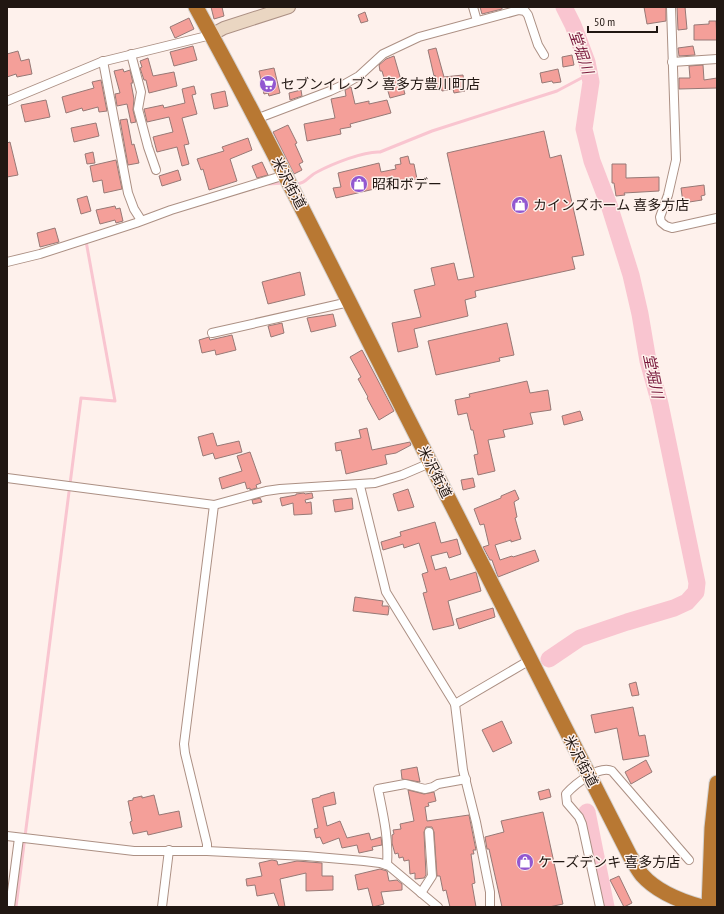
<svg xmlns="http://www.w3.org/2000/svg" width="724" height="914" font-family="'PT Sans Narrow','Noto Sans JP',sans-serif">
  <style>
    .lines { fill: none; stroke-linecap: round; stroke-linejoin: round }
    .stream { stroke: #f9c5d0; stroke-width: 3 }
    .river { stroke: #f9c5d0; stroke-width: 17 }
    .building { fill: #f49f99; stroke: #977976 }
    .street-casing { stroke: #ac9084; stroke-width: 10 }
    .secondary-casing { stroke: #ac9084; stroke-width: 14 }
    .highway-casing { stroke: #d3d1d0; stroke-width: 17 }
    .street { stroke: #fff; stroke-width: 8 }
    .secondary { stroke: #ead6c2; stroke-width: 12 }
    .highway { stroke: #b87833; stroke-width: 15 }
    .labels { text-anchor: middle; stroke-width: 3; stroke-linejoin: round; paint-order: stroke }
    .poi-label { font-size: 14px; fill: #211712; stroke: #fef1ec; text-anchor: start }
    .street-label { font-size: 14px; fill: #211712; stroke: #fef1ec }
    .water-label { font-size: 15px; font-style: italic; fill: #78183b; stroke: #fef1ec }
  </style>
  <rect width="100%" height="100%" fill="#fef1ec"/>
  <g class="lines">
    <g class="stream">
      <polyline points="269,184 283,183"/>
      <path d="M295,184C306,184 308,176 317,172C332,164 364,151 380,152L432,131L557,91L589,74"/>
      <polyline points="16,907 81,398 115,401 86,241"/>
    </g>
    <g class="river">
      <polyline points="549,659 580,638 627,622 674,608 687,602 696,592 697,583 660,404 648,361 640,314 631,275 610,208 592,161 584,129 591,82 587,62 573,25 564,7"/>
      <polyline points="587,812 606,907"/>
    </g>
  </g>
  <g class="building">
    <polygon points="211,7 222,7 224,16 214,19"/>
    <polygon points="480,7 502,7 502,9 482,14"/>
    <polygon points="644,7 666,7 666,21 647,24"/>
    <polygon points="677,7 685,7 687,29 678,30"/>
    <polygon points="365,12 368,21 361,23 358,15"/>
    <polygon points="189,18 194,29 175,38 170,27"/>
    <polygon points="709,21 716,21 717,40 694,40 694,25 709,24"/>
    <polygon points="193,46 197,60 174,66 170,52"/>
    <polygon points="693,46 695,55 679,56 678,48"/>
    <polygon points="436,48 444,77 463,75 465,91 454,93 453,89 442,91 441,87 437,88 435,75 434,76 428,50"/>
    <polygon points="18,51 21,61 29,59 32,74 17,77 16,74 7,77 7,54"/>
    <polygon points="572,55 574,65 563,67 562,57"/>
    <polygon points="394,56 405,94 390,98 382,71 380,71 379,65 386,59"/>
    <polygon points="148,58 153,76 174,72 177,86 149,93 146,80 144,80 140,68 142,67 140,61"/>
    <polygon points="703,65 704,80 717,78 717,88 679,89 679,78 690,78 689,66"/>
    <polygon points="274,68 280,93 269,96 268,93 264,94 259,71"/>
    <polygon points="123,69 124,72 130,70 133,83 131,83 134,99 133,110 136,122 131,123 127,104 117,106 115,94 120,93 114,71"/>
    <polygon points="558,69 561,82 553,83 552,81 542,83 540,73"/>
    <polygon points="101,80 107,111 99,112 98,107 83,111 82,108 66,113 62,97 94,88 92,82"/>
    <polygon points="194,86 196,94 192,95 197,114 182,118 189,144 184,145 189,164 182,166 177,147 157,152 153,137 173,132 169,117 147,122 144,109 163,105 164,108 185,103 182,89"/>
    <polygon points="351,87 355,104 369,101 369,104 387,100 391,113 350,124 351,127 340,129 341,134 307,141 304,124 335,118 331,99 346,96 345,90"/>
    <polygon points="301,90 302,96 290,100 289,93"/>
    <polygon points="225,91 228,106 214,109 211,94"/>
    <polygon points="46,100 50,117 25,122 21,105"/>
    <polygon points="127,119 132,145 134,144 139,163 128,165 120,120"/>
    <polygon points="96,123 99,136 74,142 71,128"/>
    <polygon points="288,125 297,143 295,144 303,162 299,164 302,170 294,174 273,132"/>
    <polygon points="544,131 550,158 561,155 584,255 572,257 575,269 475,291 476,297 465,300 468,316 414,329 418,347 398,352 392,323 421,317 414,290 435,285 431,268 454,263 458,280 474,277 447,153"/>
    <polygon points="248,138 252,150 230,159 237,181 209,190 203,169 201,170 197,159 224,151 222,147"/>
    <polygon points="10,142 18,175 7,177 7,143"/>
    <polygon points="93,152 95,163 87,164 85,154"/>
    <polygon points="408,156 410,164 414,164 417,179 336,198 333,188 341,187 338,173 379,163 381,172 396,169 395,165 401,164 400,158"/>
    <polygon points="116,160 122,189 104,193 102,180 93,182 90,166"/>
    <polygon points="262,162 268,175 257,178 252,166"/>
    <polygon points="612,164 626,164 626,178 659,177 659,191 624,193 625,195 616,196 614,183 612,183"/>
    <polygon points="178,170 181,180 162,186 159,176"/>
    <polygon points="704,185 705,195 701,196 702,200 683,203 681,188"/>
    <polygon points="87,196 91,211 81,214 77,199"/>
    <polygon points="115,206 116,209 120,208 123,221 116,223 115,220 100,224 96,210"/>
    <polygon points="55,228 59,242 40,247 37,233"/>
    <polygon points="300,272 305,295 268,304 262,282"/>
    <polygon points="333,314 336,326 311,332 307,318"/>
    <polygon points="282,323 284,333 271,337 268,326"/>
    <polygon points="507,323 514,355 499,358 500,361 436,375 428,341"/>
    <polygon points="232,335 236,350 216,355 215,350 202,353 199,340 209,337 210,340"/>
    <polygon points="362,350 394,411 379,420 367,398 368,397 358,379 361,377 350,357"/>
    <polygon points="527,381 530,393 548,390 551,410 530,413 533,424 503,430 505,437 488,440 495,471 478,475 474,455 478,454 473,430 471,430 467,413 458,415 455,400 470,397 469,394"/>
    <polygon points="580,411 583,420 564,425 562,416"/>
    <polygon points="367,428 372,450 410,442 411,445 396,453 385,455 387,464 346,474 341,450 336,451 335,443 361,438 359,430"/>
    <polygon points="213,433 217,446 239,441 242,452 215,459 213,453 203,456 198,437"/>
    <polygon points="250,452 261,483 256,485 257,488 250,490 250,488 247,489 245,482 222,489 219,478 242,471 237,456"/>
    <polygon points="473,478 475,487 463,490 461,480"/>
    <polygon points="408,489 414,507 398,511 393,494"/>
    <polygon points="515,490 519,499 514,502 517,517 515,518 521,539 511,542 511,540 495,545 500,560 512,556 513,557 535,550 539,561 498,577 492,560 490,560 483,547 489,545 484,524 480,525 474,509 501,498 501,496"/>
    <polygon points="304,493 305,494 312,493 313,498 305,500 306,503 311,502 312,514 294,515 293,503 282,506 280,498 296,495 296,494"/>
    <polygon points="260,498 262,502 253,504 252,500"/>
    <polygon points="352,498 353,509 335,512 333,500"/>
    <polygon points="435,522 441,543 457,539 461,554 449,558 447,552 431,556 435,570 446,567 450,580 476,572 481,591 448,601 454,625 433,630 423,593 427,592 422,574 428,572 419,543 404,548 403,544 383,550 381,542 401,536 400,532"/>
    <polygon points="355,597 383,601 382,606 388,606 389,608 388,615 353,611"/>
    <polygon points="493,608 495,617 459,629 456,619"/>
    <polygon points="636,682 639,695 632,696 629,684"/>
    <polygon points="633,707 639,736 645,735 649,756 623,760 617,728 595,733 591,715"/>
    <polygon points="502,721 512,743 493,752 482,730"/>
    <polygon points="646,760 652,772 631,784 625,772"/>
    <polygon points="417,767 420,782 402,779 401,770"/>
    <polygon points="549,789 551,797 540,800 538,792"/>
    <polygon points="408,790 424,794 434,792 436,801 428,803 429,806 425,807 427,821 469,815 476,850 473,850 474,854 471,854 475,883 472,884 476,907 450,907 446,890 443,891 440,876 437,876 434,832 432,827 426,827 424,832 426,875 424,878 415,879 415,873 410,874 409,860 404,861 403,857 399,858 398,853 395,854 392,843 392,835 394,834 393,830 401,829 400,824 414,821"/>
    <polygon points="334,792 336,804 323,807 327,826 340,821 347,838 369,833 371,840 381,837 382,845 372,847 373,850 359,853 357,845 342,848 339,838 323,844 320,837 316,838 314,829 318,828 312,799 320,797 320,796"/>
    <polygon points="154,795 159,815 179,811 182,827 148,835 147,831 133,834 130,822 132,821 128,801 133,800 133,798 142,796 142,798"/>
    <polygon points="543,812 563,904 549,907 502,907 489,849 487,849 485,837 504,832 501,821"/>
    <polygon points="272,860 277,861 278,865 297,861 322,863 322,876 333,876 333,890 306,891 306,873 280,879 285,907 279,907 274,893 257,896 255,885 247,886 246,879 262,876 259,863"/>
    <polygon points="380,869 387,871 389,881 397,880 402,884 402,890 381,892 384,904 373,907 368,888 358,890 355,875"/>
    <polygon points="619,876 632,903 624,907 610,880"/>
  </g>
  <g class="lines">
    <g class="street-casing">
      <g id="street">
        <polyline points="473,7 477,21"/>
        <polyline points="671,7 676,160 668,195 660,217 661,222 666,226 672,228 717,218"/>
        <polyline points="131,54 141,92 138,109 148,147 156,170"/>
        <polyline points="103,61 128,193 134,209 141,220"/>
        <polyline points="672,62 717,59"/>
        <polyline points="7,101 101,62 211,35"/>
        <polyline points="256,119 330,91 343,85 359,76 383,54 419,37 519,10 525,11 528,15 538,45 544,55"/>
        <polyline points="7,262 40,254 136,223 171,210 285,175"/>
        <polyline points="212,333 349,302"/>
        <polyline points="7,478 214,505 266,491 280,489 375,483 402,475 430,463"/>
        <polyline points="360,486 386,592 455,704 463,770 476,822 490,892 490,907"/>
        <polyline points="455,704 530,660"/>
        <polyline points="7,836 134,851 207,851 306,856 364,861 380,863 389,866 438,907"/>
        <polyline points="207,851 207,844 185,753 184,744 214,505"/>
        <path d="M387,865C389,839 383,814 378,789L405,784L425,789L433,787L438,784L466,779"/>
        <polyline points="421,893 432,876 429,832"/>
        <polyline points="10,907 19,838"/>
        <polyline points="162,907 169,850"/>
        <path d="M600,907L582,824L579,817L567,803L566,794C575,784 599,765 612,771L689,860"/>
      </g>
    </g>
    <g class="secondary-casing">
      <polyline id="secondary" points="211,35 224,28 289,7"/>
    </g>
    <g class="highway-casing">
      <g id="highway">
        <path d="M196,7C267,136 332,268 398,399C475,552 553,704 630,856C634,862 637,869 642,875C657,892 680,901 702,907"/>
        <polyline points="709,907 712,828 717,783"/>
      </g>
    </g>
    <use href="#street" class="street"/>
    <use href="#secondary" class="secondary"/>
    <use href="#highway" class="highway"/>
  </g>
  <defs>
    <g id="supermarket-disc" transform="scale(0.9)"><circle r="9.5" fill="#9258d0" stroke="#fef1ec"/><path d="M-6-5.5h2.5l.6 2H6L4.5 2H-2.5L-4.4-4H-6ZM-1.5 3.2a1.3 1.3 0 1 0 .1 0ZM3 3.2a1.3 1.3 0 1 0 .1 0Z" fill="#fff"/></g>
    <g id="shop-disc" transform="scale(0.9)"><circle r="9.5" fill="#9258d0" stroke="#fef1ec"/><path d="M-5-2.5h2.3a2.7 3.5 0 0 1 5.4 0H5L5.5 6h-11ZM-1.5-2.5h3a1.5 2.3 0 0 0-3 0Z" fill="#fff"/></g>
  </defs>
  <g fill-rule="evenodd">
    <use href="#supermarket-disc" x="268" y="84"/>
    <use href="#shop-disc" x="359" y="184"/>
    <use href="#shop-disc" x="520" y="205"/>
    <use href="#shop-disc" x="525" y="862"/>
  </g>
  <g class="labels">
    <g class="poi-label">
      <text x="281" y="89">セブンイレブン 喜多方豊川町店</text>
      <text x="372" y="189">昭和ボデー</text>
      <text x="533" y="210">カインズホーム 喜多方店</text>
      <text x="538" y="867">ケーズデンキ 喜多方店</text>
    </g>
    <g class="street-label">
      <text transform="translate(289 183) rotate(62)" y="5">米沢街道</text>
      <text transform="translate(435 472) rotate(63)" y="5">米沢街道</text>
      <text transform="translate(581 761) rotate(62)" y="5">米沢街道</text>
    </g>
    <g class="water-label">
      <text transform="translate(581 52) rotate(71)" y="5">堂堀川</text>
      <text transform="translate(653 376) rotate(78)" y="5">堂堀川</text>
    </g>
  </g>
  <rect width="724" height="914" fill="none" stroke="#211712" stroke-width="16"/>
  <path d="M588 26v6h69v-6" fill="none" stroke="#211712" stroke-width="2"/>
  <text x="594" y="26" font-size="12" fill="#211712" stroke="#fef1ec" stroke-width="3" paint-order="stroke">50 m</text>
</svg>
